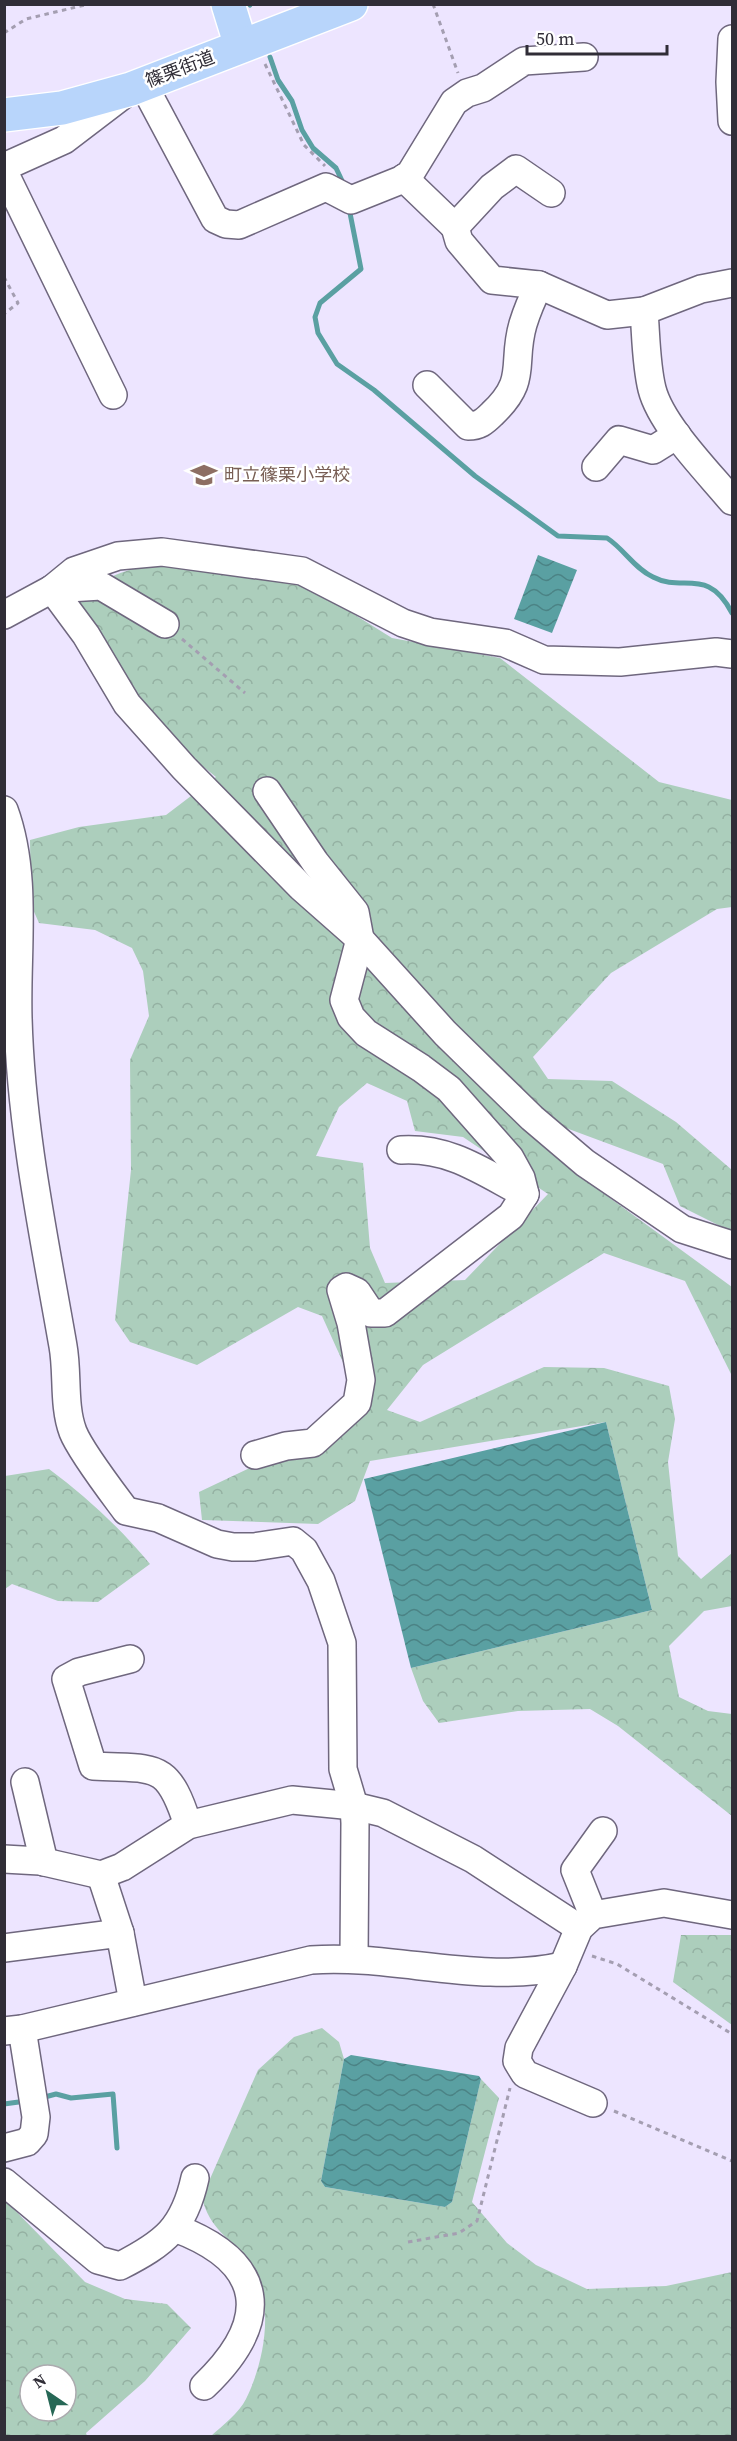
<svg xmlns="http://www.w3.org/2000/svg" width="737" height="2441" font-family="'Source Serif 4','Noto Sans JP',serif">
  <style>
    .forest { fill: url(#forest-crowns); fill-rule: evenodd }
    .water { fill: url(#water-waves) }
    .lines { fill: none; stroke-linecap: round; stroke-linejoin: round }
    .stream { stroke: #5aa0a2; stroke-width: 5 }
    .minor-casing { stroke: #6f677e; stroke-width: 30 }
    .major-casing { stroke: #fff; stroke-width: 36 }
    .path { stroke: #a49eb1; stroke-width: 3; stroke-dasharray: 4.5 4.5; stroke-linecap: butt }
    .minor { stroke: #fff; stroke-width: 27 }
    .major { stroke: #b8d5fb; stroke-width: 33 }
    .labels { text-anchor: middle; stroke-width: 5; stroke-linejoin: round; paint-order: stroke }
    .street-label { font-size: 18px; fill: #302d37; stroke: #fff }
    .education-label { font-size: 18px; fill: #785e54; stroke: #fff; text-anchor: start }
  </style>
  <defs>
    <pattern id="forest-crowns" width="20" height="18" patternUnits="userSpaceOnUse" patternTransform="scale(1.5)"><rect width="20" height="18" fill="#accebc"/><path d="M2 6a3 3 0 1 1 6 0M12 15a3 3 0 1 1 6 0" fill="none" stroke="#94b1a2"/></pattern>
    <pattern id="water-waves" width="16" height="10" patternUnits="userSpaceOnUse" patternTransform="scale(1.5)"><rect width="16" height="10" fill="#5aa0a2"/><path d="M0 5q4-4 8 0t8 0" fill="none" stroke="#4b8385"/></pattern>
  </defs>
  <rect width="100%" height="100%" fill="#ede5ff"/>
  <g class="forest">
    <path d="M151,564H177L307,585L392,638L500,658L659,782L732,800V907L717,909L611,973L533,1057L548,1079L612,1081L676,1122L732,1170V1232L680,1206L663,1164L566,1128V1166L732,1287V1376L685,1281L604,1253L423,1365L387,1410L420,1422L544,1367L604,1368L669,1386L675,1419L668,1462L678,1556L701,1579L732,1553V1606L704,1611L669,1646L679,1697L708,1711L732,1714V1816L618,1726L590,1709L518,1711L439,1723L423,1701L411,1668L652,1610L606,1422L370,1461L355,1501L318,1524L202,1520L199,1492L330,1430L349,1389L346,1369L322,1316L298,1307L197,1365L130,1342L115,1320L131,1170L130,1060L149,1016L143,971L132,948L95,930L39,923L31,905L30,840L79,827L166,815L216,777L184,751L121,682L75,611L77,597C101,579 122,571 151,564ZM367,1083L407,1101L415,1131L463,1137L548,1194L465,1280L385,1283L370,1248L363,1163L316,1156L339,1107Z"/>
    <path d="M49,1469C87,1497 120,1528 150,1564L98,1602L58,1601L12,1584L5,1589V1476Z"/>
    <polygon points="681,1935 732,1935 732,2025 673,1982"/>
    <path d="M322,2028L339,2042L344,2059L321,2181L325,2187L445,2207L452,2202L481,2079L499,2098L472,2202L507,2243L536,2265L587,2289L666,2286L732,2272V2436H211C222,2426 239,2413 246,2399C265,2360 276,2301 249,2263C231,2237 209,2230 202,2197L258,2070L294,2037Z"/>
    <path d="M5,2200L85,2282L125,2299L167,2304L191,2328L145,2381L86,2433L87,2436H5ZM30,2375H66V2411H30Z"/>
  </g>
  <g class="water">
    <polygon points="538,555 577,570 552,633 514,619"/>
    <polygon points="606,1422 652,1610 411,1668 364,1479"/>
    <polygon points="351,2055 479,2076 481,2079 452,2202 445,2207 325,2187 321,2181 344,2059"/>
  </g>
  <g class="lines">
    <g class="stream">
      <polyline points="249,4 250,5"/>
      <polyline points="270,57 278,80 292,101 302,130 313,148 336,168 345,187"/>
      <path d="M349,208L361,269L320,303L315,317L318,333L337,364L374,390L475,476L558,536L607,538C624,549 634,568 653,577C683,593 708,566 732,613"/>
      <polyline points="41,2098 56,2094 71,2098 113,2094 117,2148"/>
      <polyline points="4,2104 26,2101"/>
    </g>
    <g class="minor-casing">
      <g id="minor">
        <polyline points="732,39 730,82 732,121"/>
        <polyline points="143,84 215,219 226,224 239,225 326,187 351,200 401,180 410,174 454,102 467,93 483,88 524,61 584,57"/>
        <polyline points="4,167 64,140 123,95"/>
        <polyline points="4,172 113,395"/>
        <polyline points="404,178 455,227 492,187 516,169 551,193"/>
        <polyline points="455,227 459,241 492,280 539,285 607,315 644,311"/>
        <path d="M732,283L701,289L644,311C646,336 646,365 652,389C661,425 709,473 732,501"/>
        <path d="M427,385L468,426C479,426 484,422 492,414C529,379 511,365 523,324C527,311 533,297 539,285"/>
        <polyline points="596,467 619,440 653,450 677,435"/>
        <polyline points="52,589 86,635 127,704 184,768 301,887 360,939 445,1033 532,1118 585,1163 682,1229 732,1245"/>
        <polyline points="52,589 101,586 165,624"/>
        <polyline points="4,615 52,589 74,571 118,556 162,552 302,571 403,623 430,632 505,643 544,660 620,662 716,652 732,654"/>
        <path d="M4,810C28,875 16,950 18,1018C21,1129 44,1237 63,1346C68,1373 63,1406 73,1432C81,1452 112,1492 126,1511L158,1518L217,1544L233,1547H254L293,1541L304,1550L321,1581L342,1643L343,1769L354,1806L355,1823L354,1958"/>
        <path d="M401,1150C450,1147 483,1172 525,1194"/>
        <polyline points="255,1455 286,1446 313,1443 357,1403 361,1380 351,1323 341,1290 346,1287 357,1292 371,1313 385,1313 511,1216 525,1194 521,1178 510,1158 449,1089 421,1068 366,1033 351,1017 344,1000 360,939 355,912 315,862 267,791"/>
        <path d="M130,1659L79,1672L66,1679L93,1766C155,1770 167,1759 188,1825"/>
        <polyline points="25,1782 44,1862"/>
        <polyline points="4,1859 40,1861 101,1875 122,1867 188,1825 292,1800 354,1806 383,1813 473,1859 579,1928"/>
        <polyline points="101,1875 120,1933"/>
        <polyline points="593,1915 575,1870 603,1831"/>
        <polyline points="4,1948 120,1933 133,2002"/>
        <path d="M4,2031L22,2029L311,1960C395,1954 479,1985 563,1966"/>
        <polyline points="593,2103 525,2074 517,2061 519,2048 563,1966 579,1928 593,1915 664,1903 732,1915"/>
        <polyline points="4,2148 27,2142 34,2134 36,2117 22,2029"/>
        <path d="M4,2182L98,2260L120,2266C165,2243 184,2228 195,2178"/>
        <path d="M175,2228C266,2262 273,2320 204,2386"/>
      </g>
    </g>
    <g class="major-casing">
      <g id="major">
        <polyline points="228,4 241,46"/>
        <polyline points="4,115 62,108 131,89 351,4"/>
      </g>
    </g>
    <g class="path">
      <polyline points="433,4 458,73"/>
      <polyline points="4,33 26,19 89,4"/>
      <polyline points="265,64 304,145 325,166"/>
      <polyline points="4,277 18,303 4,314"/>
      <polyline points="182,639 245,693"/>
      <polyline points="592,1956 617,1964 732,2034"/>
      <polyline points="614,2111 732,2161"/>
      <polyline points="408,2242 459,2233 477,2221 510,2088"/>
    </g>
    <use href="#minor" class="minor"/>
    <use href="#major" class="major"/>
  </g>
  <defs>
    <g id="school-bare" transform="scale(2.07)"><path d="M0-5L7-2L0 1L-7-2ZM-4 1L0 2.5L4 1V4Q0 6-4 4Z" fill="#8d6e63" stroke="#fff" stroke-width="2.5" paint-order="stroke"/></g>
  </defs>
  <g fill-rule="evenodd">
    <use href="#school-bare" x="204" y="475"/>
  </g>
  <g class="labels">
    <g class="street-label">
      <text transform="translate(180 69) rotate(-21)" y="6">篠栗街道</text>
    </g>
    <g class="education-label">
      <text x="224" y="481">町立篠栗小学校</text>
    </g>
  </g>
  <rect width="737" height="2441" fill="none" stroke="#302d37" stroke-width="12"/>
  <g transform="translate(48 2393) rotate(325)"><circle r="28" fill="#ffffff" stroke="#acabaf" stroke-width="1.5"/>
  <path d="M0-4.5L10 22L0 15L-10 22Z" fill="#276856"/>
  <text y="-9" font-size="16" font-weight="bold" text-anchor="middle" fill="#302d37">N</text>
  </g>
  <path d="M527 45v9h140v-9" fill="none" stroke="#302d37" stroke-width="3"/>
  <text x="536" y="45" font-size="18" fill="#302d37" stroke="#ffffff" stroke-width="4.5" paint-order="stroke">50 m</text>
</svg>
